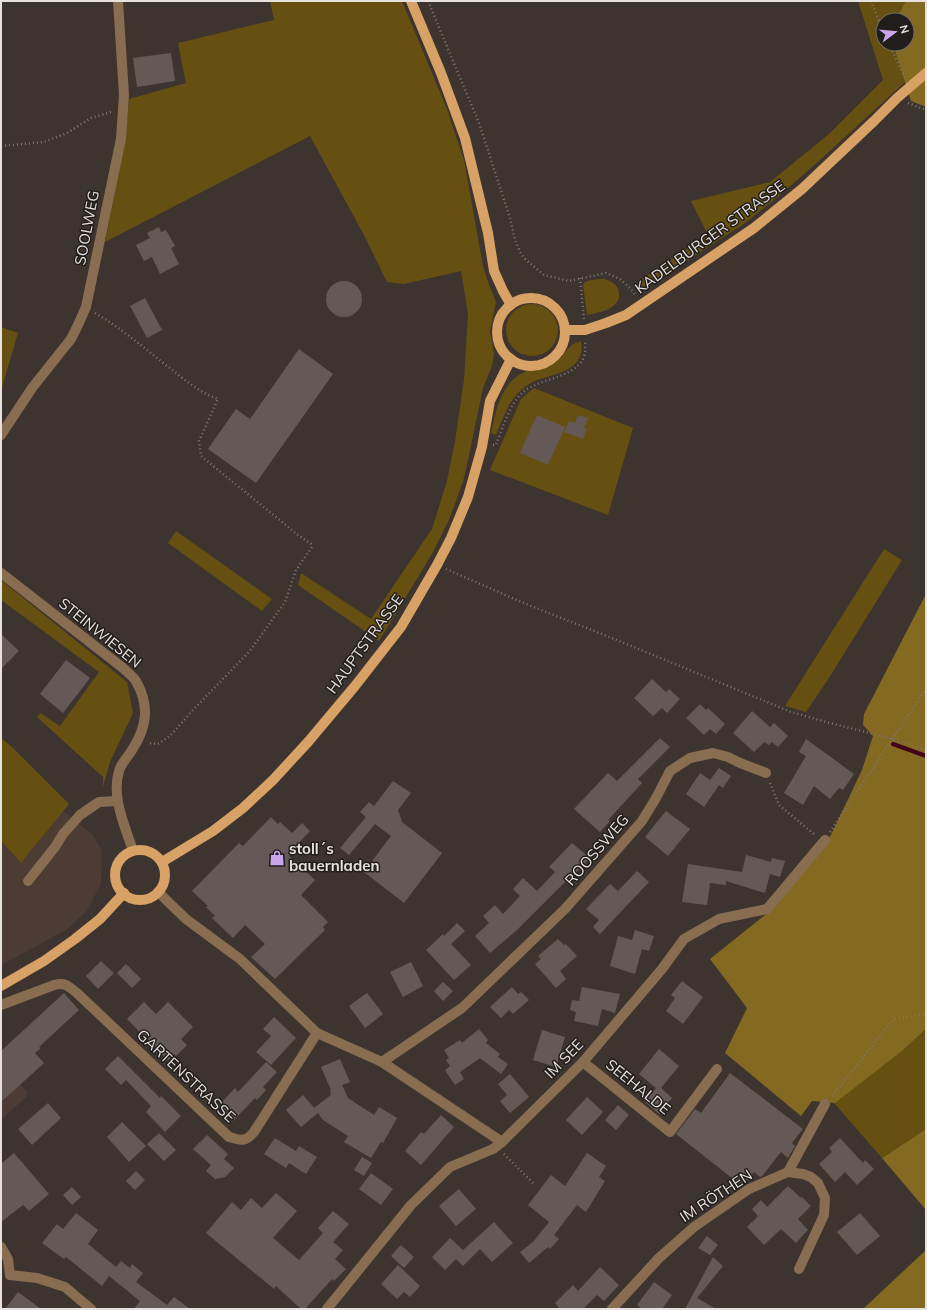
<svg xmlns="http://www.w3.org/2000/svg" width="927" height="1310" font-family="Mulish,sans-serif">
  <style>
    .built { fill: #4c3c34 }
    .green { fill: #654f11 }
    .forest { fill: #846a21 }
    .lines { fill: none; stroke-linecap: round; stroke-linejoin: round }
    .stream { stroke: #420219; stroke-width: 4 }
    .building { fill: #655957 }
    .path { stroke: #7e7571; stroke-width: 2.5; stroke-dasharray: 1 3; stroke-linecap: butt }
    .minor { stroke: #886d51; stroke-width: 10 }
    .major { stroke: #d8a165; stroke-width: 10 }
    .labels { text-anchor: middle; stroke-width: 3; stroke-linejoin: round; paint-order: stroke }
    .street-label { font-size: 15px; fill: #e8e2df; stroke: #211d1b }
    .poi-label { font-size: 15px; font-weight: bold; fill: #e8e2df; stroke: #211d1b; text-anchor: start }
  </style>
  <rect width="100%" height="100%" fill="#3e342f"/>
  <g class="built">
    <polygon points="63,811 92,834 102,851 101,883 87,911 66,930 1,965 1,841 21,863"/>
    <polygon points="1,1063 27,1092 27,1096 1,1120"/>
  </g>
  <g class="green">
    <polygon points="270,1 402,1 447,109 464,160 483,266 488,282 496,302 490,331 494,354 492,366 483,388 468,460 463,482 449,520 432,554 379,641 298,585 301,573 371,619 432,529 447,481 455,441 464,380 468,314 461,271 404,284 387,282 365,237 310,136 105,242 125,141 129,99 186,83 178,43 274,20"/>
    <polygon points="858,1 906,1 895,20 883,20 883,44 893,44 905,82 819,161 775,199 745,223 647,287 640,286 635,284 708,235 691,201 770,182 829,134 883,80"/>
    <path d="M605,279C612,282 619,285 619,294C621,309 597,313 587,315L583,284C589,279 598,279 605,279Z"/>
    <circle cx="532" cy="330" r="26"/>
    <polygon points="1,327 18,333 1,391"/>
    <path d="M581,341C586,370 558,373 537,380C529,383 522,389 517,394C508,404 501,423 496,435L491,433C496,410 501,381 527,371C536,367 543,371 553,364C562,359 565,350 573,344C575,343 579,342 581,341Z"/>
    <polygon points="534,388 633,428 608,515 490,470 521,399"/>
    <polygon points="176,531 272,599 262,611 168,543"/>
    <polygon points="884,549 902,560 829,678 806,712 785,706"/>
    <polygon points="1,580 127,682 133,713 110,762 103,787 103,777 37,717 40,713 60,726 99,672 1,600"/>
    <polygon points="1,738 13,748 69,804 21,863 1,841"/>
    <polygon points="926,1029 926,1129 882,1158 834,1103 902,1051"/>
  </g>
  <g class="forest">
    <polygon points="906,1 926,1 926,107 911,101 893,44 907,44 907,20 895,20"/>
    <polygon points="926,594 926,1029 902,1051 835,1103 812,1101 801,1116 725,1053 747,1008 710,959 770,911 831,835 862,770 873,736 863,725 864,714"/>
    <polygon points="926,1129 926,1210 882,1158"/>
    <polygon points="926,1250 926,1309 863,1309"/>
  </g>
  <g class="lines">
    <polyline class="stream" points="893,744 926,756"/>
  </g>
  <g class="building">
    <polygon points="171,53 175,81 137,87 133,58"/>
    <polygon points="159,227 161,232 166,230 175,246 171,248 179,264 160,274 152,257 144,261 136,245 150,238 147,233"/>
    <circle cx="344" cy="299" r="18"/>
    <polygon points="145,298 162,330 147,338 130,306"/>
    <polygon points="299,349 333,374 256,483 208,449 236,409 250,419"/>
    <polygon points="537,415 565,427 548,465 520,453"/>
    <polygon points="578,415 588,418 584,428 587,429 583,439 564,432 569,421 575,423"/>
    <polygon points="1,634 19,651 1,669"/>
    <polygon points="66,660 90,678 63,713 40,694"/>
    <polygon points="652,679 666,692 669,689 680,699 667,713 662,708 653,716 634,698"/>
    <polygon points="700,704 706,710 708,708 725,724 716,734 710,729 704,735 686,718"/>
    <polygon points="752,711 770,727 774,723 788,736 778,747 772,742 769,745 764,742 754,752 733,733"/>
    <polygon points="660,738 670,747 638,779 642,783 608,820 610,821 600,832 574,809 608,773 617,781"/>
    <polygon points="806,739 854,774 843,790 839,788 830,799 814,786 803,805 784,793 806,756 799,752"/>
    <polygon points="719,768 731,776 723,788 719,785 704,807 686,794 700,773 710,780"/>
    <polygon points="393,781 411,793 398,810 402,822 442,853 404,903 364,872 391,836 375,824 349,855 340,848 366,817 360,812 369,802 374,806"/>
    <polygon points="666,811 690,829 668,856 645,837"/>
    <polygon points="271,817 278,824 280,822 292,833 302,823 310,831 296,846 297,848 289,856 315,880 301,895 328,922 323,927 325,930 275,979 251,957 265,944 245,925 233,938 212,918 215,916 206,907 208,906 192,891 239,843 243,846"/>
    <polygon points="572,843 590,858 569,880 568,879 517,930 490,953 475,936 489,923 483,916 495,905 503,914 520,896 513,889 523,878 537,891 555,872 549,867"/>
    <polygon points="746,855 771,862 772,858 785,861 780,877 770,874 765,893 726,881 726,885 710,883 707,905 682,902 688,864 742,872"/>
    <polygon points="637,871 649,882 600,934 593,927 599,920 586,909 610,884 618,891"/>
    <polygon points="457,923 465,931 451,944 471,965 454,980 426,950 443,934 444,936"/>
    <polygon points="635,930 654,936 649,951 642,949 635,974 610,966 618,936 632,940"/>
    <polygon points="558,939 564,945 566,944 577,956 560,971 566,979 556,988 535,964 541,959 538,956"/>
    <polygon points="101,961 114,973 98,989 86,976"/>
    <polygon points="411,962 423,986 403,997 390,972"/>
    <polygon points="126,964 141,979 132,988 117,973"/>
    <polygon points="682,981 703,997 683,1024 666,1011 675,998 671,995"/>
    <polygon points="443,982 453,991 443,1001 434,991"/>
    <polygon points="512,987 518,994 521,992 529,1000 513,1014 509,1010 501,1018 490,1007"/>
    <polygon points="582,987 620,994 615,1013 602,1009 598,1026 574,1021 576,1012 570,1010 572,1000 579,1001"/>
    <polygon points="64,993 79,1010 39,1047 41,1048 35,1053 44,1063 1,1102 1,1051"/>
    <polygon points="367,993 383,1014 365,1028 349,1006"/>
    <polygon points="144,1002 156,1014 168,1002 193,1027 181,1039 187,1045 176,1056 174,1054 168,1061 127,1019"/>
    <polygon points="274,1017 296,1038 271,1065 256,1052 271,1036 263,1029"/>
    <polygon points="479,1029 488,1040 486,1043 500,1054 498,1057 508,1064 501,1074 480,1058 460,1072 464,1079 455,1085 445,1070 450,1066 446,1060 449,1058 444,1050 460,1040 462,1043"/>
    <polygon points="542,1030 565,1037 556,1067 533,1060"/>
    <polygon points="659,1049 679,1066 661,1088 672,1098 659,1114 645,1102 656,1088 639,1074"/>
    <polygon points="118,1056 160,1098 161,1096 181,1116 165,1132 146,1112 151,1106 126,1080 121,1085 105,1069"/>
    <polygon points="340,1059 350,1082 342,1085 348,1098 374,1115 379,1107 397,1118 383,1143 381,1142 371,1158 344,1142 348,1136 323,1120 318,1113 301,1127 286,1110 303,1095 317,1111 314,1108 331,1095 330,1090 331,1090 321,1067"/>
    <polygon points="266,1062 277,1072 263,1087 266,1090 257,1100 255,1098 233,1121 218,1106 235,1088 238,1092"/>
    <polygon points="730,1073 803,1129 792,1143 795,1146 788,1158 781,1152 762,1176 760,1177 754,1172 742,1186 676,1134 695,1109 701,1113"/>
    <polygon points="510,1074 529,1097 510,1113 500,1101 507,1095 498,1084"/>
    <polygon points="587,1097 603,1112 582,1135 566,1120"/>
    <polygon points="48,1103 61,1118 32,1145 18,1129"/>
    <polygon points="618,1105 629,1115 616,1130 605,1120"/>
    <polygon points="441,1115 454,1127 421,1165 405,1151 421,1132 424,1134"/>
    <polygon points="122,1122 146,1146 129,1162 107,1137"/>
    <polygon points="159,1133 176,1150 164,1161 147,1144"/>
    <polygon points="207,1135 228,1154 224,1159 234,1168 225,1177 215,1179 206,1171 211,1165 193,1149"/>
    <polygon points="275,1138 296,1151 299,1146 317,1157 306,1174 289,1163 286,1168 264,1154"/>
    <polygon points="840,1138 863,1163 865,1160 874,1169 857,1185 845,1172 835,1182 819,1164 832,1152 829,1148"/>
    <polygon points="14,1153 49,1194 29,1211 23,1205 1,1222 1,1164"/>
    <polygon points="587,1153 606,1166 599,1177 605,1181 586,1212 577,1205 554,1235 559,1239 550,1249 548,1247 529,1263 520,1252 533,1242 549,1222 528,1205 551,1175 565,1186"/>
    <polygon points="362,1157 372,1163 364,1176 354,1170"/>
    <polygon points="136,1171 145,1180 135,1190 126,1181"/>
    <polygon points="371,1173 393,1189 381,1205 359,1189"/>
    <polygon points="788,1186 801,1198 802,1197 811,1206 798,1219 808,1230 796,1243 781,1229 764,1245 747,1227 758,1216 752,1209 761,1200 767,1207"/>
    <polygon points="72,1187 81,1197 72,1205 63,1195"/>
    <polygon points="459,1189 476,1209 456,1226 439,1206"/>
    <polygon points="276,1193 297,1211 273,1238 299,1260 323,1233 318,1228 333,1211 349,1224 333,1242 343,1250 335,1259 346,1269 334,1281 332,1279 305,1309 301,1309 276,1286 274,1289 206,1233 232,1202 241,1210 251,1198 262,1208"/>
    <polygon points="76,1213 98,1230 88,1244 116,1267 121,1261 130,1268 132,1264 143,1273 136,1282 167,1305 174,1297 190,1309 134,1309 140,1301 109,1276 102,1286 66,1257 64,1259 42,1243 57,1224 63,1229"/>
    <polygon points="860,1213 880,1236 857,1255 837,1232"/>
    <polygon points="494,1222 513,1243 492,1262 480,1249 463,1266 456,1259 445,1270 432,1257 450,1238 463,1250"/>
    <polygon points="707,1236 718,1245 710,1255 698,1248"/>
    <polygon points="401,1245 414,1257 404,1268 391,1256"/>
    <polygon points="713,1257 723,1266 697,1298 716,1309 685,1309 692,1296 694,1297 692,1296"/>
    <polygon points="398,1265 420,1286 410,1297 404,1292 397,1299 381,1284"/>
    <polygon points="600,1267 619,1285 604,1301 597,1295 583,1309 560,1309 555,1303 573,1285 578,1291"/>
    <polygon points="654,1282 672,1295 662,1309 642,1309 637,1305"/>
    <polygon points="18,1292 41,1309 5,1309"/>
  </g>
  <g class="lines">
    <g class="path">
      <polyline points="428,1 479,123 510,218 515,240 520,252 526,260 544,275 569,281 606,273 620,279 631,289 636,296"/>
      <polyline points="871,1 883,31"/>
      <polyline points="889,44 905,78"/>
      <polyline points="908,103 926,110"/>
      <polyline points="1,146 44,142 67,133 91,118 111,112"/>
      <polyline points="580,278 584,319"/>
      <path d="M95,313C121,328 143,347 167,366C183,378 198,392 218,399L199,441L201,456L298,535L311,544L312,547L296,570L285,602L249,652L193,710L170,736L158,744L148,743"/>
      <path d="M493,445H496C502,429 510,404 522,393C539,378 572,379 583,359C586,353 585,346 585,340"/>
      <polyline points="446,569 526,604 607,636 791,712 830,723 893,739 926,750"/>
      <polyline points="770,783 779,805 815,835"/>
      <polyline points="830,832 926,689"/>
      <polyline points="832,1096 894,1019 926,1014"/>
      <polyline points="504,1154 534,1184"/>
    </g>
    <g class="minor">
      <polyline points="1,435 32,388 71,339 78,325 86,307 121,139 124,95 118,1"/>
      <path d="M1,573L123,668C127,672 133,676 136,681C150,706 147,727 132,750C128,757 121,763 119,771C111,797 125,826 133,851"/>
      <polyline points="28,881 55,847 63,834 80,815 99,802 117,801"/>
      <polyline points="158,892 186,919 240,959 317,1033 382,1062 502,1142"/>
      <path d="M1,1005L54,985C66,982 68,986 77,993L229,1137C242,1141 245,1142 254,1132L317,1033"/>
      <polyline points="382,1062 462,1008 565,909 642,821 656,798 670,771 690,758 713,753 728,757 740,763 766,773"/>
      <polyline points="583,1062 670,1132 717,1069"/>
      <polyline points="788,1172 825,1104"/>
      <polyline points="1,1247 8,1259 10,1275"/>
      <polyline points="10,1275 37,1278 65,1287 91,1309"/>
      <polyline points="327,1309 411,1205 450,1167 493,1149 502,1142 583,1062 662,969 684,939 719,919 767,909 825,840"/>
      <polyline points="612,1309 659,1258 694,1227 749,1189 788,1172 803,1174 811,1177 818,1183 825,1198 824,1215 799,1269"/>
    </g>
    <g class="major">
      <polyline points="411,1 441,73 465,138 488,233 494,271 503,291 511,305"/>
      <circle cx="531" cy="332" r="34"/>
      <polyline points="565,330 585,330 606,323 626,315 754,228 802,189 874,121 897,98 926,73"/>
      <circle cx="140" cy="875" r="25"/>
      <polyline points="162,862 213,831 243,808 273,780 308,742 355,686 401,627 437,565 451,538 468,497 482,447 490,401 511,359"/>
      <polyline points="1,986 44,961 75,939 100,919 124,893"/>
    </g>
  </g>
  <defs>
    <g id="shop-bare" transform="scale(1.2)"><path d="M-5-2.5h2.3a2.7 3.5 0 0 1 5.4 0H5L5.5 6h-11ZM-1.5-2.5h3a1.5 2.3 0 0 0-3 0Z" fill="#c9a5ee" stroke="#211d1b" stroke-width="2.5" paint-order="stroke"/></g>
  </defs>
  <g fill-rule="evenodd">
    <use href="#shop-bare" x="277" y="858"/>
  </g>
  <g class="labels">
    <g class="street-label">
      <text transform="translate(87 228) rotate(-79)" y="5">SOOLWEG</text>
      <text transform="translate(710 237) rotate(-36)" y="5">KADELBURGER STRASSE</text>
      <text transform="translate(100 633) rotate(39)" y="5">STEINWIESEN</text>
      <text transform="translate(365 644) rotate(-54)" y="5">HAUPTSTRASSE</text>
      <text transform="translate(597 850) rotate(-49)" y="5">ROOSSWEG</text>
      <text transform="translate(564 1059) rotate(-46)" y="5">IM SEE</text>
      <text transform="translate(186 1076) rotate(43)" y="5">GARTENSTRASSE</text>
      <text transform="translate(638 1087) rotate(39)" y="5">SEEHALDE</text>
      <text transform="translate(716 1196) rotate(-33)" y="5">IM RÖTHEN</text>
    </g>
    <g class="poi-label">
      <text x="289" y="854">stoll´s<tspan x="289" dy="17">bauernladen</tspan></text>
    </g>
  </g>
  <rect width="927" height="1310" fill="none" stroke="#e8e2df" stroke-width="4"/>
  <g transform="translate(895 32) rotate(74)"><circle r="19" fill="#211d1b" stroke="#716c69"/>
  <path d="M0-3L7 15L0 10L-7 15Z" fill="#c9a5ee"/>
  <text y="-6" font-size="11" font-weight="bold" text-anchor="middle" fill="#e8e2df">N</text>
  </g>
</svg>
